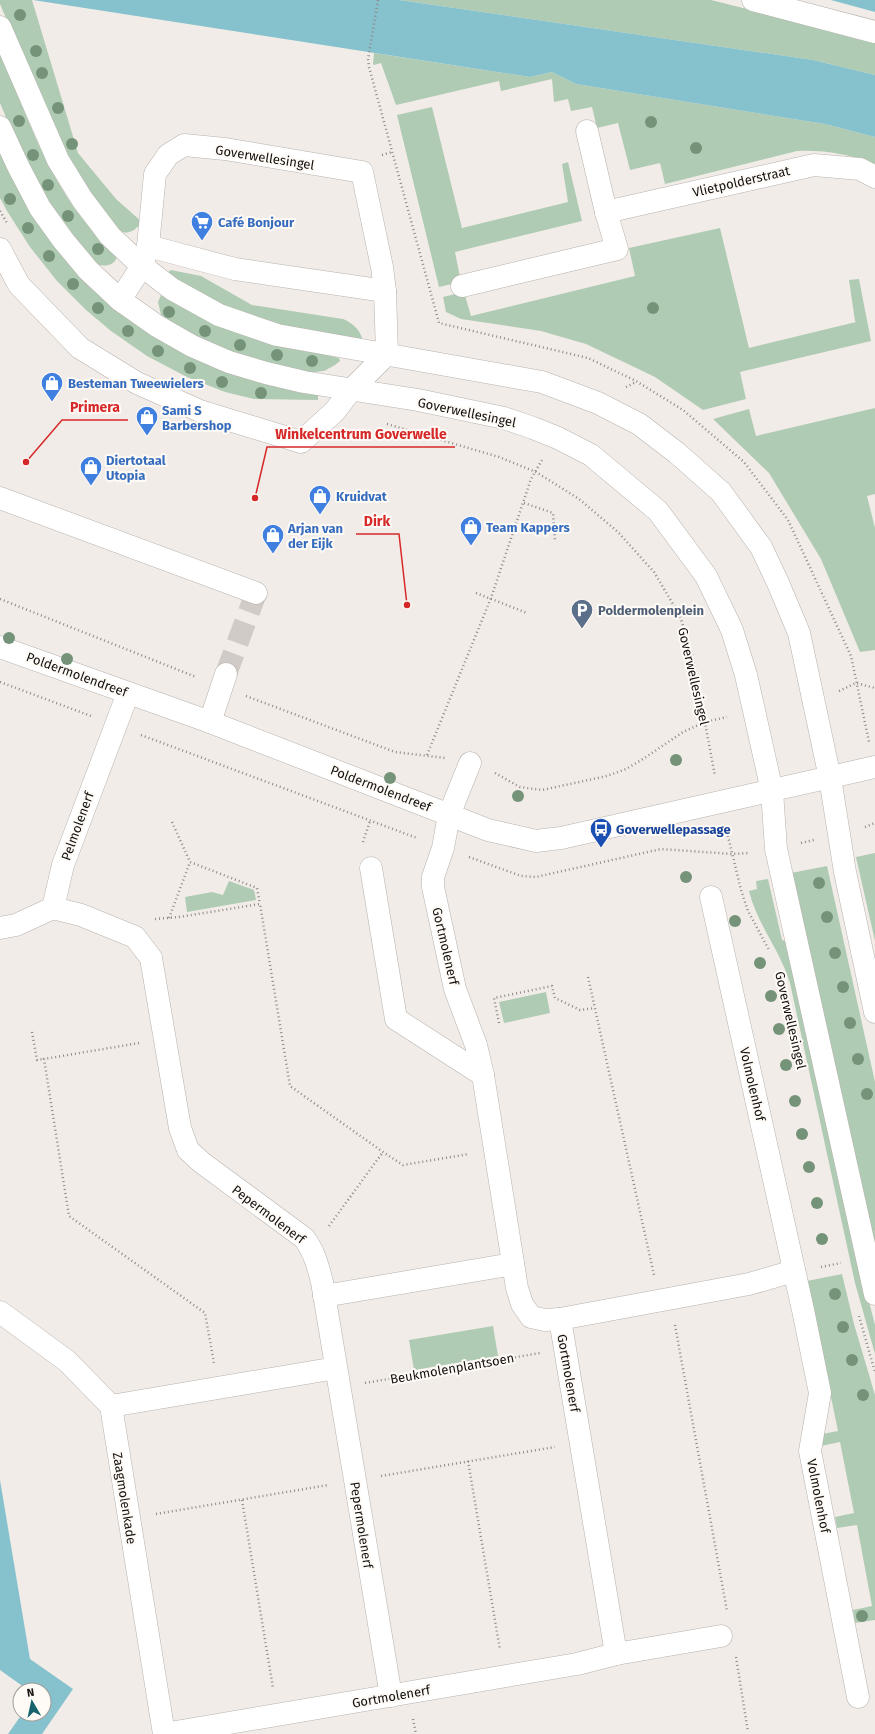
<svg xmlns="http://www.w3.org/2000/svg" width="875" height="1734" font-family="'Fira Sans',sans-serif">
  <style>
    .green { fill: #afcbb3 }
    .water { fill: #85c2cd }
    .lines { fill: none; stroke-linecap: round; stroke-linejoin: round }
    .minor-tunnel { stroke: #d1cbc7; stroke-width: 22; stroke-dasharray: 22 11; stroke-linecap: butt }
    .minor-casing { stroke: #b7b2ad; stroke-width: 23 }
    .major-casing { stroke: #b7b2ad; stroke-width: 23 }
    .path { stroke: #8e8a87; stroke-width: 2.5; stroke-dasharray: 1 3; stroke-linecap: butt }
    .minor { stroke: #fff; stroke-width: 22 }
    .major { stroke: #fff; stroke-width: 22 }
    .tree { fill: #749379 }
    .labels { text-anchor: middle; stroke-width: 4; stroke-linejoin: round; paint-order: stroke }
    .street-label { font-size: 13px; fill: #13110f; stroke: #fefaf6 }
    .shop-label { font-size: 13px; font-weight: bold; fill: #366cbe; stroke: #fefaf6; text-anchor: start }
    .service-label { font-size: 13px; font-weight: bold; fill: #4e5e75; stroke: #fefaf6; text-anchor: start }
    .transit-label { font-size: 13px; font-weight: bold; fill: #164399; stroke: #fefaf6; text-anchor: start }
    .leader { fill: none; stroke: #d62828; stroke-width: 1.5 }
    .callout-dot { fill: #d62828; stroke: #fefaf6; stroke-width: 1.5 }
    .callout-label { font-size: 14px; text-anchor: middle; font-weight: bold; fill: #d62828; stroke: #fefaf6; stroke-width: 4; stroke-linejoin: round; paint-order: stroke }
  </style>
  <rect width="100%" height="100%" fill="#f2ece8"/>
  <g class="green">
    <path d="M0,0H32L78,153L116,199L142,222C135,231 127,236 116,230L63,151L0,4Z"/>
    <polygon points="399,0 711,0 875,41 875,75 813,60"/>
    <path d="M0,52C22,104 41,159 73,206C86,225 102,241 117,257C114,267 101,267 94,263L43,197L25,162L0,103Z"/>
    <path d="M374,53L530,77L552,72L576,84L825,124L875,137V164C847,154 826,150 797,151L665,184L660,163L630,170L618,123L597,128L592,107L571,111L568,99L554,102L552,79L501,91L499,81L396,105L381,63L374,65L373,64Z"/>
    <polygon points="432,107 462,228 568,202 562,164 568,162 582,221 455,252 461,282 439,287 397,115"/>
    <polygon points="0,151 11,176 33,215 98,294 318,395 318,400 254,399 225,392 187,377 147,356 111,331 86,310 57,281 30,247 7,211 0,198"/>
    <polygon points="720,228 749,348 856,322 855,321 849,280 859,279 871,341 740,372 746,399 703,410 655,377 586,344 541,331 461,319 446,312 443,297 464,292 471,316 635,276 629,248"/>
    <path d="M171,270L201,276L252,305L343,319C351,322 361,330 362,339L279,327L205,298L168,274V272Z"/>
    <polygon points="161,295 189,311 229,330 253,338 339,358 340,361 335,365 324,371 305,373 226,351 162,319 158,302"/>
    <polygon points="875,408 875,494 867,496 875,528 875,650 860,652 821,559 769,473 713,419 749,409 756,436"/>
    <polygon points="875,853 875,941 856,857"/>
    <polygon points="827,866 875,1082 875,1251 791,873"/>
    <path d="M768,879L782,940L788,942L864,1282L875,1325V1354L855,1283L790,983C780,950 757,924 749,891L757,889L756,881Z"/>
    <polygon points="229,881 254,890 256,900 187,912 185,897 212,892 223,895"/>
    <polygon points="546,992 550,1013 504,1023 499,1002"/>
    <polygon points="842,1274 854,1324 875,1395 875,1620 855,1623 853,1610 872,1606 857,1525 837,1528 835,1517 854,1513 840,1442 821,1446 822,1434 838,1431 807,1281"/>
    <polygon points="493,1326 498,1356 414,1370 409,1340"/>
  </g>
  <g class="water">
    <polygon points="33,0 399,0 813,60 875,75 875,137 825,124 576,84 552,72 530,77"/>
    <polygon points="831,0 875,0 875,12"/>
    <polygon points="0,1480 30,1659 73,1689 42,1734 8,1734 22,1714 44,1714 44,1690 28,1690 0,1670"/>
  </g>
  <g class="lines">
    <polyline class="minor-tunnel" points="226,674 256,593"/>
    <g class="minor-casing">
      <g id="minor">
        <polyline points="753,0 875,32"/>
        <polyline points="587,131 606,212"/>
        <polyline points="148,246 235,269 385,291"/>
        <polyline points="0,249 19,285 80,348 137,383 200,411 301,442 335,411 351,390 387,354 385,291 382,267 362,172 225,149 184,145 168,155 155,174 148,246 142,266 120,300"/>
        <polyline points="462,286 617,249 606,212 814,165 860,169 875,177"/>
        <polyline points="0,498 256,593"/>
        <polyline points="0,647 210,722 488,830 536,841 561,838 875,767"/>
        <polyline points="210,722 226,674"/>
        <polyline points="470,763 449,815 443,848 433,877 433,887 455,989 476,1045 483,1075 517,1288 522,1304 531,1317 545,1320 560,1319 616,1654"/>
        <polyline points="371,868 396,1019 483,1075"/>
        <polyline points="711,897 803,1310 820,1393 810,1451 858,1697"/>
        <path d="M53,908L81,915L135,937L151,958L180,1128L188,1150L201,1162L304,1238C314,1251 318,1266 322,1282L391,1696"/>
        <polyline points="0,928 16,925 53,908 63,865 128,693"/>
        <polyline points="324,1296 513,1264"/>
        <polyline points="0,1312 67,1361 111,1406 164,1734 577,1664 616,1654 721,1636"/>
        <polyline points="560,1319 749,1284 794,1271"/>
        <polyline points="111,1406 336,1368"/>
      </g>
    </g>
    <g class="major-casing">
      <g id="major">
        <polyline points="0,27 58,160 82,199 110,236 142,266 172,289 219,315 277,335 542,382 598,403 639,424 677,453 721,492 761,547 778,583 799,633 830,778 845,872 875,1012"/>
        <polyline points="0,127 18,166 40,208 63,240 88,270 120,300 157,326 192,346 229,362 266,373 304,382 418,400 504,418 533,428 558,438 591,455 658,511 706,576 732,630 746,675 772,791 776,849 875,1294"/>
      </g>
    </g>
    <g class="path">
      <polyline points="378,0 368,59 369,67 439,323 588,358 636,381 683,410 744,462 788,520 851,656 869,742"/>
      <polyline points="382,155 392,152"/>
      <polyline points="0,211 7,223"/>
      <polyline points="626,387 636,382"/>
      <polyline points="387,424 499,457 536,472 579,499 618,532 654,572 680,616 692,654 715,776"/>
      <polyline points="524,503 553,513 555,541"/>
      <polyline points="476,593 527,613"/>
      <polyline points="0,599 196,677"/>
      <polyline points="0,682 91,716"/>
      <polyline points="839,691 856,683 875,688"/>
      <polyline points="246,696 395,752 445,758"/>
      <polyline points="141,735 417,838"/>
      <polyline points="427,755 491,598 531,479 542,460"/>
      <polyline points="495,773 520,787 542,790 607,776 626,769 643,759 683,732 705,722 727,717"/>
      <polyline points="172,822 190,862"/>
      <polyline points="865,827 875,823"/>
      <polyline points="726,828 741,890 748,911 769,950"/>
      <polyline points="363,842 370,821"/>
      <polyline points="801,843 814,840"/>
      <polyline points="469,857 521,876 536,877 661,849 732,854 749,853"/>
      <polyline points="169,918 190,862 257,888 260,904"/>
      <polyline points="155,919 179,917 260,904 290,1086 383,1152 403,1165 469,1154"/>
      <polyline points="588,977 654,1275"/>
      <polyline points="499,1023 494,998 552,986 555,998 580,1010 595,1008"/>
      <polyline points="32,1032 37,1060 44,1059"/>
      <polyline points="139,1043 44,1059 69,1216 205,1313 214,1363"/>
      <polyline points="329,1226 383,1152"/>
      <polyline points="821,1267 841,1263"/>
      <polyline points="859,1316 875,1372"/>
      <polyline points="675,1325 727,1611"/>
      <polyline points="365,1383 540,1353"/>
      <polyline points="468,1461 500,1650"/>
      <polyline points="381,1476 555,1447"/>
      <polyline points="242,1500 273,1688"/>
      <polyline points="156,1514 328,1485"/>
      <polyline points="736,1657 748,1732"/>
      <polyline points="413,1719 416,1734"/>
    </g>
    <use href="#minor" class="minor"/>
    <use href="#major" class="major"/>
  </g>
  <g class="tree">
    <circle cx="20" cy="15" r="6"/>
    <circle cx="36" cy="51" r="6"/>
    <circle cx="42" cy="73" r="6"/>
    <circle cx="58" cy="108" r="6"/>
    <circle cx="19" cy="121" r="6"/>
    <circle cx="651" cy="122" r="6"/>
    <circle cx="72" cy="144" r="6"/>
    <circle cx="696" cy="148" r="6"/>
    <circle cx="33" cy="155" r="6"/>
    <circle cx="48" cy="185" r="6"/>
    <circle cx="10" cy="199" r="6"/>
    <circle cx="68" cy="216" r="6"/>
    <circle cx="28" cy="228" r="6"/>
    <circle cx="98" cy="249" r="6"/>
    <circle cx="49" cy="256" r="6"/>
    <circle cx="73" cy="284" r="6"/>
    <circle cx="98" cy="308" r="6"/>
    <circle cx="653" cy="308" r="6"/>
    <circle cx="169" cy="312" r="6"/>
    <circle cx="128" cy="331" r="6"/>
    <circle cx="205" cy="331" r="6"/>
    <circle cx="240" cy="345" r="6"/>
    <circle cx="158" cy="351" r="6"/>
    <circle cx="277" cy="355" r="6"/>
    <circle cx="312" cy="361" r="6"/>
    <circle cx="190" cy="368" r="6"/>
    <circle cx="222" cy="382" r="6"/>
    <circle cx="261" cy="393" r="6"/>
    <circle cx="9" cy="638" r="6"/>
    <circle cx="67" cy="659" r="6"/>
    <circle cx="676" cy="760" r="6"/>
    <circle cx="390" cy="778" r="6"/>
    <circle cx="518" cy="796" r="6"/>
    <circle cx="686" cy="877" r="6"/>
    <circle cx="819" cy="883" r="6"/>
    <circle cx="827" cy="917" r="6"/>
    <circle cx="735" cy="921" r="6"/>
    <circle cx="835" cy="953" r="6"/>
    <circle cx="760" cy="963" r="6"/>
    <circle cx="843" cy="987" r="6"/>
    <circle cx="771" cy="996" r="6"/>
    <circle cx="850" cy="1023" r="6"/>
    <circle cx="779" cy="1029" r="6"/>
    <circle cx="858" cy="1059" r="6"/>
    <circle cx="786" cy="1065" r="6"/>
    <circle cx="867" cy="1094" r="6"/>
    <circle cx="795" cy="1101" r="6"/>
    <circle cx="802" cy="1134" r="6"/>
    <circle cx="809" cy="1167" r="6"/>
    <circle cx="817" cy="1203" r="6"/>
    <circle cx="822" cy="1239" r="6"/>
    <circle cx="835" cy="1294" r="6"/>
    <circle cx="843" cy="1327" r="6"/>
    <circle cx="852" cy="1360" r="6"/>
    <circle cx="863" cy="1395" r="6"/>
    <circle cx="862" cy="1616" r="6"/>
  </g>
  <defs>
    <g id="supermarket-pin" transform="scale(1.15)"><path d="M0 17L-7.5 6A9.5 9.5 0 1 1 7.5 6Z" fill="#3f7fe0" stroke="#fefaf6"/><path d="M-6-5.5h2.5l.6 2H6L4.5 2H-2.5L-4.4-4H-6ZM-1.5 3.2a1.3 1.3 0 1 0 .1 0ZM3 3.2a1.3 1.3 0 1 0 .1 0Z" fill="#fff"/></g>
    <g id="shop-pin" transform="scale(1.15)"><path d="M0 17L-7.5 6A9.5 9.5 0 1 1 7.5 6Z" fill="#3f7fe0" stroke="#fefaf6"/><path d="M-5-2.5h2.3a2.7 3.5 0 0 1 5.4 0H5L5.5 6h-11ZM-1.5-2.5h3a1.5 2.3 0 0 0-3 0Z" fill="#fff"/></g>
    <g id="parking-pin" transform="scale(1.15)"><path d="M0 17L-7.5 6A9.5 9.5 0 1 1 7.5 6Z" fill="#5c6f8a" stroke="#fefaf6"/><path d="M-3.5-5.5H1a3.5 3.5 0 0 1 0 7H-1V5.5H-3.5ZM-1-3.4V-.6H.8a1.4 1.4 0 0 0 0-2.8Z" fill="#fff"/></g>
    <g id="bus-pin" transform="scale(1.15)"><path d="M0 17L-7.5 6A9.5 9.5 0 1 1 7.5 6Z" fill="#1a4fb4" stroke="#fefaf6"/><path d="M-5-6H5V4H4V6H2V4H-2V6H-4V4H-5ZM-3.5-4V0h7V-4ZM-3.5 1.2v1.5H-2V1.2ZM2 1.2v1.5H3.5V1.2Z" fill="#fff"/></g>
  </defs>
  <g fill-rule="evenodd">
    <use href="#supermarket-pin" x="202" y="222"/>
    <use href="#shop-pin" x="52" y="383"/>
    <use href="#shop-pin" x="147" y="417"/>
    <use href="#shop-pin" x="91" y="467"/>
    <use href="#shop-pin" x="320" y="496"/>
    <use href="#shop-pin" x="471" y="527"/>
    <use href="#shop-pin" x="273" y="535"/>
    <use href="#parking-pin" x="582" y="610"/>
    <use href="#bus-pin" x="601" y="829"/>
  </g>
  <g class="labels">
    <g class="street-label">
      <text transform="translate(265 157) rotate(9)" y="5">Goverwellesingel</text>
      <text transform="translate(741 181) rotate(-13)" y="5">Vlietpolderstraat</text>
      <text transform="translate(467 412) rotate(12)" y="5">Goverwellesingel</text>
      <text transform="translate(77 674) rotate(20)" y="5">Poldermolendreef</text>
      <text transform="translate(694 676) rotate(77)" y="5">Goverwellesingel</text>
      <text transform="translate(381 788) rotate(21)" y="5">Poldermolendreef</text>
      <text transform="translate(77 826) rotate(-70)" y="5">Pelmolenerf</text>
      <text transform="translate(446 946) rotate(77)" y="5">Gortmolenerf</text>
      <text transform="translate(791 1020) rotate(77)" y="5">Goverwellesingel</text>
      <text transform="translate(753 1084) rotate(77)" y="5">Volmolenhof</text>
      <text transform="translate(269 1214) rotate(37)" y="5">Pepermolenerf</text>
      <text transform="translate(452 1368) rotate(-10)" y="5">Beukmolenplantsoen</text>
      <text transform="translate(569 1373) rotate(80)" y="5">Gortmolenerf</text>
      <text transform="translate(819 1496) rotate(79)" y="5">Volmolenhof</text>
      <text transform="translate(125 1498) rotate(81)" y="5">Zaagmolenkade</text>
      <text transform="translate(362 1525) rotate(81)" y="5">Pepermolenerf</text>
      <text transform="translate(391 1696) rotate(-10)" y="5">Gortmolenerf</text>
    </g>
    <g class="shop-label">
      <text x="218" y="227">Café Bonjour</text>
      <text x="68" y="388">Besteman Tweewielers</text>
      <text x="162" y="415">Sami S<tspan x="162" dy="15">Barbershop</tspan></text>
      <text x="106" y="465">Diertotaal<tspan x="106" dy="15">Utopia</tspan></text>
      <text x="336" y="501">Kruidvat</text>
      <text x="486" y="532">Team Kappers</text>
      <text x="288" y="533">Arjan van<tspan x="288" dy="15">der Eijk</tspan></text>
    </g>
    <g class="service-label">
      <text x="598" y="615">Poldermolenplein</text>
    </g>
    <g class="transit-label">
      <text x="616" y="834">Goverwellepassage</text>
    </g>
  </g>
  <path class="leader" d="M26 462L62 420H128M255 498L267 447H455M407 605L399 534H356"/>
  <g class="callout-dot">
    <circle cx="26" cy="462" r="4"/>
    <circle cx="255" cy="498" r="4"/>
    <circle cx="407" cy="605" r="4"/>
  </g>
  <g class="callout-label">
    <text x="95" y="412">Primera</text>
    <text x="361" y="439">Winkelcentrum Goverwelle</text>
    <text x="377" y="526">Dirk</text>
  </g>
  <g transform="translate(32 1702) rotate(351)"><circle r="19" fill="#fefaf6" stroke="#a09d9a"/>
  <path d="M0-3L7 15L0 10L-7 15Z" fill="#16636d"/>
  <text y="-6" font-size="11" font-weight="bold" text-anchor="middle" fill="#13110f">N</text>
  </g>
</svg>
